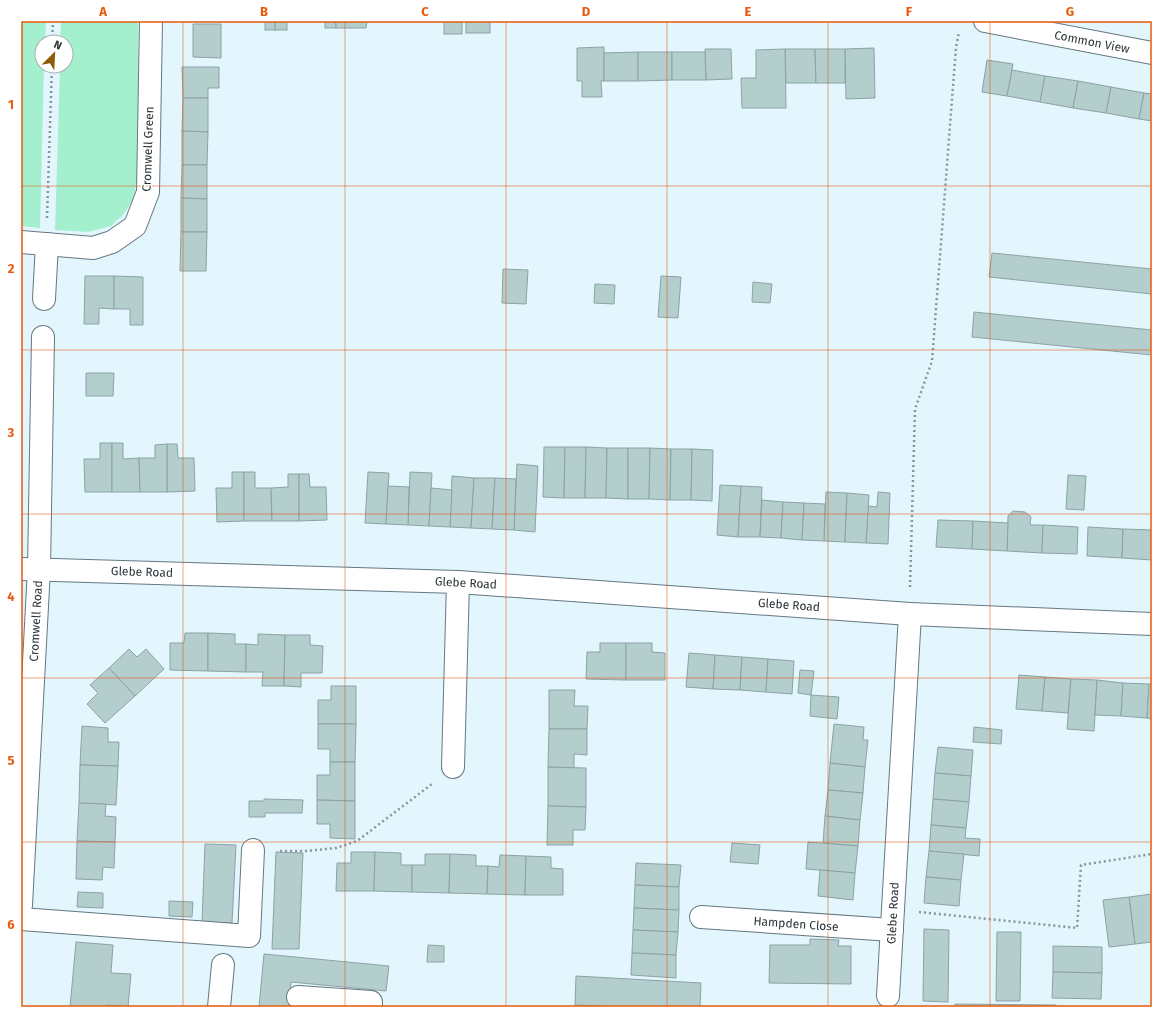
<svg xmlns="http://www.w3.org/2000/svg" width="1173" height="1028" font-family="'Fira Sans',sans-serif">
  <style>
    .green { fill: #a4f0ce }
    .building { fill: #b4cdcd; stroke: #8ba3a3 }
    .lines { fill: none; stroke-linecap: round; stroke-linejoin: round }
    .minor-casing { stroke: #657881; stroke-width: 24 }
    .path { stroke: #88969c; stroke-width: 2.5; stroke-dasharray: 2 3; stroke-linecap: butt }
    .minor { stroke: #fff; stroke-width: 22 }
    .grid { fill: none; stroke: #e8590c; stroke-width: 1; stroke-opacity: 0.55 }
    .labels { text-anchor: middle; stroke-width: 3; stroke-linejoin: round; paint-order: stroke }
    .street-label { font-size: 12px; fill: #2b3438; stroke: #fff }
    .neatline { fill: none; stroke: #e8590c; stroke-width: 1.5 }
    .grid-label { font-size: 13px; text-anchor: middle; font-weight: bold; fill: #e8590c }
  </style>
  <rect width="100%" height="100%" fill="#e3f5fd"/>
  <g class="green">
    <polygon points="21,21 46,21 45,42 42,42 42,66 44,66 40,228 21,226"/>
    <polygon points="61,21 138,21 139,170 133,200 123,215 111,226 88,232 55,230 60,66 66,66 66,42 60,42"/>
  </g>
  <g class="building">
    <rect x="265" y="21" width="10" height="9"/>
    <rect x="275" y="21" width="12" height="9"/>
    <rect x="325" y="21" width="11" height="7"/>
    <polygon points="336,21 367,21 366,28 336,28"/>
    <rect x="444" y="21" width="18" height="13"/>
    <rect x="466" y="21" width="24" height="12"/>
    <polygon points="193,24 221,24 221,58 193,57"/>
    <polygon points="604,47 604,81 601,81 602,97 582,97 582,81 577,81 577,48"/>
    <polygon points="874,48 875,98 846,99 845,49"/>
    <polygon points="705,49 731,49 732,79 706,80"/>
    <polygon points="785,49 815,49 816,83 786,83"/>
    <polygon points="785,49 786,108 742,108 741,78 756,78 756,50"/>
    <polygon points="815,49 845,49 845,83 816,83"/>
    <polygon points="638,52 638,81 604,81 604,53"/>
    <polygon points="638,52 672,52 672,80 638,81"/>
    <polygon points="672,52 705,52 706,80 672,80"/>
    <polygon points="987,60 1013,64 1007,96 982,92"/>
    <polygon points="182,67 219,67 219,88 208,88 208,98 183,98"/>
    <polygon points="1012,70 1045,76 1040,102 1007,96"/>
    <polygon points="1045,76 1078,81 1073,108 1040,102"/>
    <polygon points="1078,81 1111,87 1106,113 1073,108"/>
    <polygon points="1111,87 1144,93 1139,119 1106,113"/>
    <polygon points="1144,93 1152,94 1152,121 1139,119"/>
    <polygon points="183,98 208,98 208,132 182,131"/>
    <polygon points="182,131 208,132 207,165 182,165"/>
    <polygon points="182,165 207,165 207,199 181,198"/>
    <polygon points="181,198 207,199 207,232 181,232"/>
    <polygon points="181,232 207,232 206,271 180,271"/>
    <polygon points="992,253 1152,269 1152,294 989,277"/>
    <polygon points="503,269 528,270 526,304 502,303"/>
    <polygon points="85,276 114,276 114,309 99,308 99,324 84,324"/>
    <polygon points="114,276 143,277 143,325 130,325 130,309 114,309"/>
    <polygon points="661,276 681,277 678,318 658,317"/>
    <polygon points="753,282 772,284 770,303 752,302"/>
    <polygon points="595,284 615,285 614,304 594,303"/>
    <polygon points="974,312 1152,330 1152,355 972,337"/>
    <polygon points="86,373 114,373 113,396 86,396"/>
    <polygon points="100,443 112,443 112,492 85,492 84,459 100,459"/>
    <polygon points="112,443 123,443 123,459 139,458 140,492 112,492"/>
    <polygon points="167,444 177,444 178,458 194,458 195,491 167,492"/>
    <polygon points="167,444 167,492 140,492 139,458 155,458 155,445"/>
    <polygon points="544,447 565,447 564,498 543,497"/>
    <polygon points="565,447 586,447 585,498 564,498"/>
    <polygon points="586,447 607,448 606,498 585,498"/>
    <polygon points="607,448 628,448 628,499 606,498"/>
    <polygon points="628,448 650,448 649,499 628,499"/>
    <polygon points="650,448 671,449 670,500 649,499"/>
    <polygon points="671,449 692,449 691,500 670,500"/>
    <polygon points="692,449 713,450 712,501 691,500"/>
    <polygon points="517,464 538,466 535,532 514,530"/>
    <polygon points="232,472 244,472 244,521 217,522 216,488 232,488"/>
    <polygon points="244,472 255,472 255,488 271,488 272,521 244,521"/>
    <polygon points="368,472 389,473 386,524 365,523"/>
    <polygon points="410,472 432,473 429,526 408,525"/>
    <polygon points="288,474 299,474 299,521 272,521 271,488 288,487"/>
    <polygon points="299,474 309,474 310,487 326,487 327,520 299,521"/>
    <polygon points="1068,475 1086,476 1084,510 1066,509"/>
    <polygon points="452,476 474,478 471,528 450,527"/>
    <polygon points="474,478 495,478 492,529 471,528"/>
    <polygon points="495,478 516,479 514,530 492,529"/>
    <polygon points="720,485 741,486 738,537 717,535"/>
    <polygon points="388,486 409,487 408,525 386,524"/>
    <polygon points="741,486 762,487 760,537 738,537"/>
    <polygon points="431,488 452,490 450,527 429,526"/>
    <polygon points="826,492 847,493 845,542 824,541"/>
    <polygon points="878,492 890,493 888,544 866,543 868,506 877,507"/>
    <polygon points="847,493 869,495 866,543 845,542"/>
    <polygon points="762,500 783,502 781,538 760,537"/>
    <polygon points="783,502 804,503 802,540 781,538"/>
    <polygon points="804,503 825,504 824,541 802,540"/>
    <polygon points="1013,511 1025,512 1031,517 1030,525 1043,525 1042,553 1007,551 1008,516"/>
    <polygon points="938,520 973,521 972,549 936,547"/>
    <polygon points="973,521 1008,523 1007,551 972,549"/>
    <polygon points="1043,525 1078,527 1077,554 1042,553"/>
    <polygon points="1088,527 1123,529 1122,558 1087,556"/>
    <polygon points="1123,529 1152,530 1152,560 1122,558"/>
    <polygon points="185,633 208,633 208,671 170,670 170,643 184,643"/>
    <polygon points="208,633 235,634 235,644 246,644 246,672 208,671"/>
    <polygon points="258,634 285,635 284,686 262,686 263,672 246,672 246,644 258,645"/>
    <polygon points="285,635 310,635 310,645 323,646 322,673 301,673 301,687 284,686"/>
    <polygon points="600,643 626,643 626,680 586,679 587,652 600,652"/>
    <polygon points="626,643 652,643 652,652 665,653 665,680 626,680"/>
    <polygon points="129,649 137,657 146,649 164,669 135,696 109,668"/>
    <polygon points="689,653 715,655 713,689 686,687"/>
    <polygon points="715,655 742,657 740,690 713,689"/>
    <polygon points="742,657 768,659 766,692 740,690"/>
    <polygon points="768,659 794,661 792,694 766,692"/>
    <polygon points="109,668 135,696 105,723 87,704 98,693 90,685"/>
    <polygon points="800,670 814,671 811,695 798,693"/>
    <polygon points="1019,675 1045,677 1042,711 1016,709"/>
    <polygon points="1045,677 1071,679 1068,713 1042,711"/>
    <polygon points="1071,679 1097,680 1094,731 1067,729"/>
    <polygon points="1097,680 1123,683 1121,716 1095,715"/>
    <polygon points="1123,683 1149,684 1147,718 1121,716"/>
    <polygon points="1149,684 1152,684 1152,719 1147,718"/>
    <polygon points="331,686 356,686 356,724 318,724 318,700 331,700"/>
    <polygon points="549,690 575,690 574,706 588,706 587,729 549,729"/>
    <polygon points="811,695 839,697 837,719 810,716"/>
    <polygon points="318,724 356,724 355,762 330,762 330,749 318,749"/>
    <polygon points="834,724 864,727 863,740 868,740 865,767 830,763"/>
    <polygon points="82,726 108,728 108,742 119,742 118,766 80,765"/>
    <polygon points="974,727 1002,730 1001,744 973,742"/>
    <polygon points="549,729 587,729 587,755 574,754 574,768 548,767"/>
    <polygon points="938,747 973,750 971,776 935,773"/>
    <polygon points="330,762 355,762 355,801 317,800 317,775 330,775"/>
    <polygon points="830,763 865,767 863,793 828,790"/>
    <polygon points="80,765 118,766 116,805 79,803"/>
    <polygon points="548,767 586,768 586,807 548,806"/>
    <polygon points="935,773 971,776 969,802 933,799"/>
    <polygon points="828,790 863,793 860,820 825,816"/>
    <polygon points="264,799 303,800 302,813 265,813 265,817 249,817 249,801 264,801"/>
    <polygon points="933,799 969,802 966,828 931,825"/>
    <polygon points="317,800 355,801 355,839 330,838 330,824 317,824"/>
    <polygon points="79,803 106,804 105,816 116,817 115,842 77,841"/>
    <polygon points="548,806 586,807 585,830 573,830 573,845 547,845"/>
    <polygon points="825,816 860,820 858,846 823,843"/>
    <polygon points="931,825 966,828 965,838 980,839 979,856 929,851"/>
    <polygon points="77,841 115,842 114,868 103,867 102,880 76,879"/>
    <polygon points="808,842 858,846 855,873 806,869"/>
    <polygon points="732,843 760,845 758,864 730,862"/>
    <polygon points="205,844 236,845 232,923 202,922"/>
    <polygon points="929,851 964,854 961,880 926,877"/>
    <polygon points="276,852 303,853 299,949 272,949"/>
    <polygon points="351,852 375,852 374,891 336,891 337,863 351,863"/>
    <polygon points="375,852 401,853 401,865 412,865 412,892 374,891"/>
    <polygon points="425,854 450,854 449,893 412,892 412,865 425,865"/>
    <polygon points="450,854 476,855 476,866 488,866 487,894 449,893"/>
    <polygon points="500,855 526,856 525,895 487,894 488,866 499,867"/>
    <polygon points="526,856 551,857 551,868 563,869 563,895 525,895"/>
    <polygon points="636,863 681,865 679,887 635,885"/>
    <polygon points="820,870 855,873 853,900 818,896"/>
    <polygon points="926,877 961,880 959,906 924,903"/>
    <polygon points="635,885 679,887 679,910 634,908"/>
    <polygon points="78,892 103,893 103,908 77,907"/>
    <polygon points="1152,894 1152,942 1135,944 1129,897"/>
    <polygon points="1129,897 1135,944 1109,947 1103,900"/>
    <polygon points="169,901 193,902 192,917 169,916"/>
    <polygon points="634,908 679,910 678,932 633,930"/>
    <polygon points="924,929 949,930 948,1002 923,1001"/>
    <polygon points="633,930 678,932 676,955 632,953"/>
    <polygon points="997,932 1021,932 1020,1001 996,1001"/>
    <polygon points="810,939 839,940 838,946 851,946 851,984 769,983 770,945 810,945"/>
    <polygon points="76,942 113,945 111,973 131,974 128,1007 107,1005 107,1007 70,1007"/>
    <polygon points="428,945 444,946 444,962 427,962"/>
    <polygon points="1053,946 1102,947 1102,973 1053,972"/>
    <polygon points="632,953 676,955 676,978 631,975"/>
    <polygon points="264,954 389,966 386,991 291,982 289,1007 259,1007"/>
    <polygon points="1053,972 1102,973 1101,999 1052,998"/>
    <polygon points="576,976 701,983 700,1007 613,1007 575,1005"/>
    <polygon points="955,1004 1056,1005 1056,1007 955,1007"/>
  </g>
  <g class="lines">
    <g class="minor-casing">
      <g id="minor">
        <polyline points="985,21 1152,53"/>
        <polyline points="21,242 93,248 112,242 135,226 148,192 151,21"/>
        <polyline points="44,299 47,244"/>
        <polyline points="21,569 458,582 910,614 1152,624"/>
        <polyline points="453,767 458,582"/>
        <polyline points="21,905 39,569 43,337"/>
        <polyline points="701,917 892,930"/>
        <polyline points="21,919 249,936 253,850"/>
        <polyline points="888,996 910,614"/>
        <polyline points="298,997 371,1002 371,1007"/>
        <polyline points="219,1007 223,965"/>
      </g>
    </g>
    <g class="path">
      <polyline points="52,42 53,21"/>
      <polyline points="47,218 52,66"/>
      <polyline points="910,587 915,409 932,361 956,47 959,32"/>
      <polyline points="280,851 306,851 336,848 357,841 432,784"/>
      <polyline points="919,912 1077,928 1081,865 1152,854"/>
    </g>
    <use href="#minor" class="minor"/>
  </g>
  <path class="grid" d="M183,21V1007M345,21V1007M506,21V1007M667,21V1007M828,21V1007M990,21V1007M21,186H1152M21,350H1152M21,514H1152M21,678H1152M21,842H1152"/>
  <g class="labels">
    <g class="street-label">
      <text transform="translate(1092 42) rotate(11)" y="4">Common View</text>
      <text transform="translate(148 149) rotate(-88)" y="4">Cromwell Green</text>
      <text transform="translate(142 572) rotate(2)" y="4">Glebe Road</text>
      <text transform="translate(466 583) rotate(3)" y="4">Glebe Road</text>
      <text transform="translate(789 605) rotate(4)" y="4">Glebe Road</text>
      <text transform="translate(36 621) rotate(-87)" y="4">Cromwell Road</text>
      <text transform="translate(893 913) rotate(-87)" y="4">Glebe Road</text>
      <text transform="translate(796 924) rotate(4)" y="4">Hampden Close</text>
    </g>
  </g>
  <rect width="1173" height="1028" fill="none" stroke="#ffffff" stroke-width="44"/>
  <g transform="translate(54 54) rotate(24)"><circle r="19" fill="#ffffff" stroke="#aaaeaf"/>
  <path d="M0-3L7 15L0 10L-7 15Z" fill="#8d5c07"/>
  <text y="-6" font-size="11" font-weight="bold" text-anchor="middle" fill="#2b3438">N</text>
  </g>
  <rect x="22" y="22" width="1129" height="984" class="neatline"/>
  <g class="grid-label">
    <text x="103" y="16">A</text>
    <text x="264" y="16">B</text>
    <text x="425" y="16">C</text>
    <text x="586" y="16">D</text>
    <text x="748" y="16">E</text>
    <text x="909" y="16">F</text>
    <text x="1070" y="16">G</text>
    <text x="11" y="109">1</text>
    <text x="11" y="273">2</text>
    <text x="11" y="437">3</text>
    <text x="11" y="601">4</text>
    <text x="11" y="765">5</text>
    <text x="11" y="929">6</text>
  </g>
</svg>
